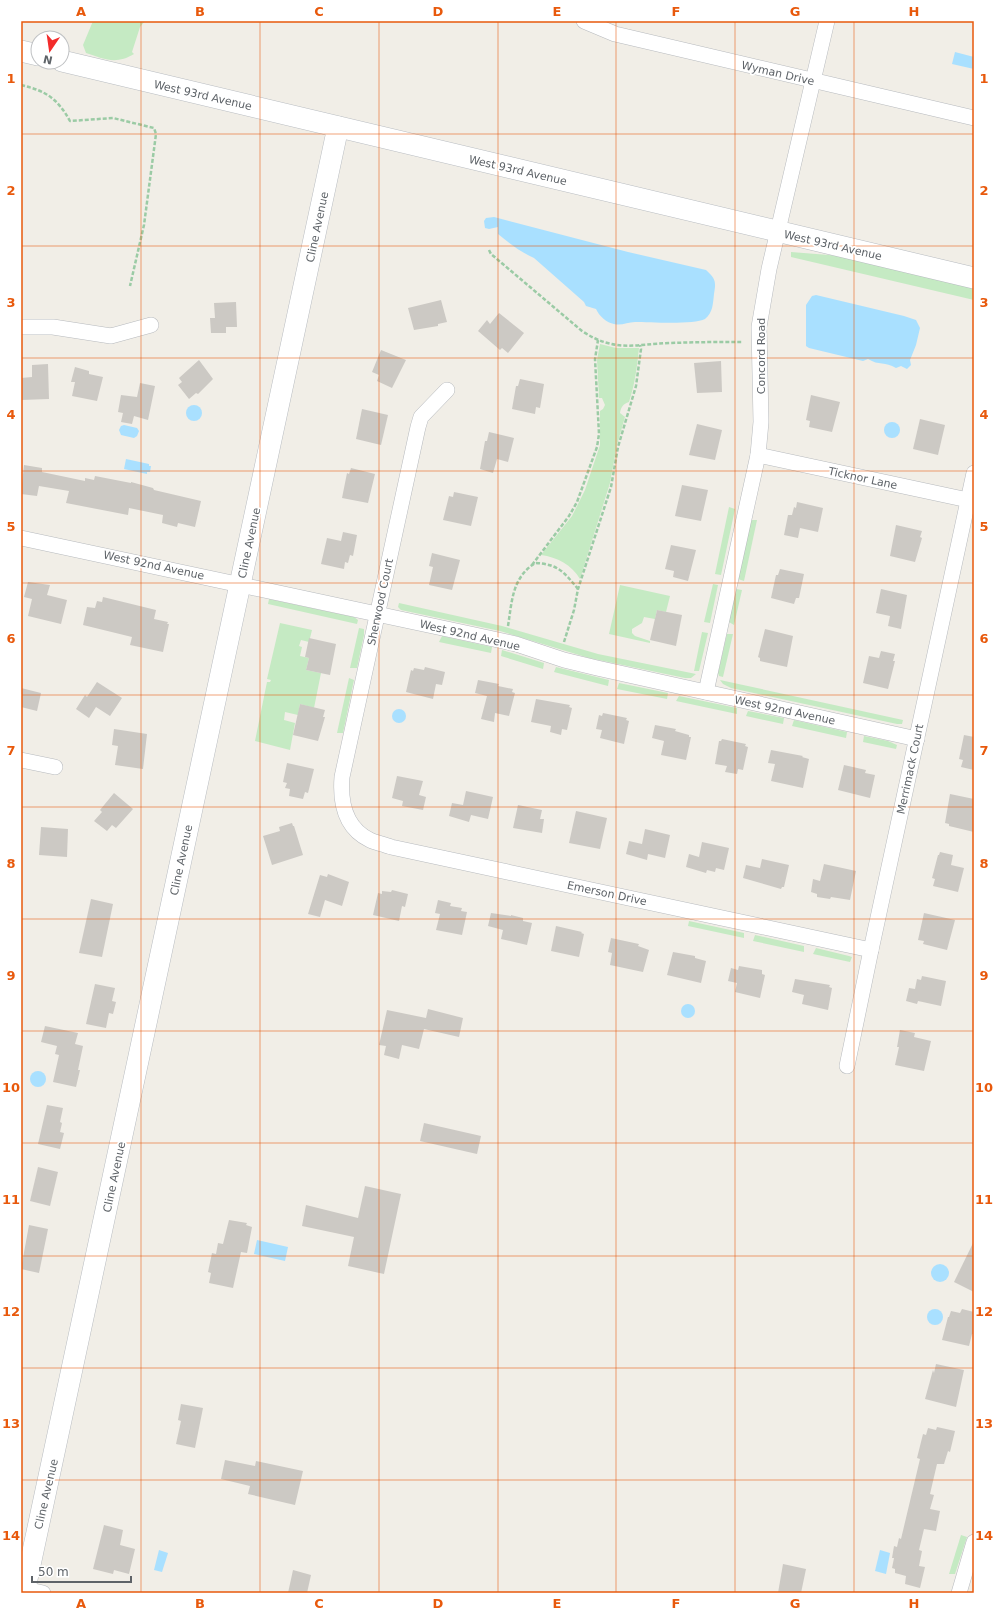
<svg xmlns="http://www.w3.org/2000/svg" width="995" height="1614" font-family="'DejaVu Sans',sans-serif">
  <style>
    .green { fill: #c5eac3 }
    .water { fill: #a9e0ff }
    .building { fill: #ccc9c4 }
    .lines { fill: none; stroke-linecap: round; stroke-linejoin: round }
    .street-casing { stroke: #b7babe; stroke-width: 16 }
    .secondary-casing { stroke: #b8bcc1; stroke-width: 22 }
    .path { stroke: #9bcba5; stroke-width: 2.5; stroke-dasharray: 4 2; stroke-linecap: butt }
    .street { stroke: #fff; stroke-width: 15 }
    .secondary { stroke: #fff; stroke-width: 21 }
    .grid { fill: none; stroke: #e8590c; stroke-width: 1; stroke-opacity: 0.55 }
    .labels { text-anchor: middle; stroke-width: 3.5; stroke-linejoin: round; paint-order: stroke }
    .street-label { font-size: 11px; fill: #5e6368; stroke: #fff }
    .neatline { fill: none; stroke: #e8590c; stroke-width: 1.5 }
    .grid-label { font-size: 13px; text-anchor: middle; font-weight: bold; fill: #e8590c }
  </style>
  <rect width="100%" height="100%" fill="#f1eee7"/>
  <g class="green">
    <path d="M93,21H145L140,27L132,52L134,54C116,65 104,59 86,53L83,45Z"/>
    <polygon points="791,252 854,257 974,285 974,300 791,257"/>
    <path d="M600,344L616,348H639C637,367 635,384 629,402C623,404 621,407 620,413L625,417L617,445L610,483L580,579C572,565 557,557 541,555L572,516L585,490L600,445V411L603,409L605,405L602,398H599L597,360Z"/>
    <polygon points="729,507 735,509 721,575 715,574"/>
    <polygon points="751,520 757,520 744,581 738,579"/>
    <polygon points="713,584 718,585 710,623 704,622"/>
    <polygon points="620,585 670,596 666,612 657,610 655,619 644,617 642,623 632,629 632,633 635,636 650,641 650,643 609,634"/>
    <polygon points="736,589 742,590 734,625 729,622"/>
    <polygon points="269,599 354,617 358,620 357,624 268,604"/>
    <polygon points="399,603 502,626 598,654 696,674 691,678 685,678 589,658 500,631 401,610 398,607"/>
    <polygon points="280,623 312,630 309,642 301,640 299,646 302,647 300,656 309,658 306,670 321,673 314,708 300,704 298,715 285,712 284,720 295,723 290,750 255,741 267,682 270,682 271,680 267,679"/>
    <polygon points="359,628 364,629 364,635 357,668 350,668"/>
    <polygon points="702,632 708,633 699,671 694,671"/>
    <polygon points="727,634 733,634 723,677 719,676 718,673"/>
    <polygon points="442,636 492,647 491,653 439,642"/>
    <polygon points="502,650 544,663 543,669 501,656"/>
    <polygon points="556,667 609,680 608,686 554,672"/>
    <polygon points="349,678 354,680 343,733 337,733"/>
    <polygon points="720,680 903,720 902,724 897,724 731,688 723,684"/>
    <polygon points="619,683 668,693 667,699 617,689"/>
    <polygon points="679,696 737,708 737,714 676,701"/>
    <polygon points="748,711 784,718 783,724 746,716"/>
    <polygon points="794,720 847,732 846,738 792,726"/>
    <polygon points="864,736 888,741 897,745 896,749 863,742"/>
    <polygon points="689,921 744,933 744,938 688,926"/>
    <polygon points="755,935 804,946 804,952 753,941"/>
    <polygon points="816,948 849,956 852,957 850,962 813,954"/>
    <polygon points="961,1535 967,1537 955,1574 949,1574"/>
  </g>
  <g class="water">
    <polygon points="955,52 974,57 974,69 952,64"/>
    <path d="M494,217L628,252L706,270C716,279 716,282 714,294C713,303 713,313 705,319C694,325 650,322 635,322C628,322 621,326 614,324C607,323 599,316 596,309L586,306L584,302L534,258C520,252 509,243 498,234V227L489,229L485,228L484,221L486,218Z"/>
    <path d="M816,295L904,316L916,320L920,328L916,345L910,360L911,365L907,369L901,366L896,368C885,361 879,366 868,359L863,361L809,348L806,346V305L812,296Z"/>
    <circle cx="194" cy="413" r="8"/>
    <circle cx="892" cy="430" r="8"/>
    <polygon points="124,425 137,428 139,431 137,436 134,438 121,435 119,430 121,426"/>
    <polygon points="126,459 149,464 149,466 151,466 150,472 147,472 147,474 124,469"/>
    <circle cx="399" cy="716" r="7"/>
    <circle cx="688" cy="1011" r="7"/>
    <circle cx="38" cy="1079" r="8"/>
    <polygon points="257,1240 288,1247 285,1261 254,1254"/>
    <circle cx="940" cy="1273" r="9"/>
    <circle cx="935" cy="1317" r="8"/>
    <polygon points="159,1550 168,1553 162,1572 154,1570"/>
    <polygon points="880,1550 890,1553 886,1574 875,1571"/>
  </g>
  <g class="building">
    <polygon points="441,300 447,322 438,324 438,326 414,330 408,308"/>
    <polygon points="236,302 237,327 226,327 226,333 211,333 210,318 215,318 214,303"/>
    <polygon points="499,313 524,333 508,353 502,348 500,350 478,331 487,320 490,324"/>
    <polygon points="381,350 406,360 392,388 377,381 379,375 372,372"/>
    <polygon points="199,360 213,379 198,394 196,393 189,399 178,385 182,382 179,378"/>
    <polygon points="721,361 722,392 697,393 694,363"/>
    <polygon points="48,364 49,399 21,400 21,378 32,377 32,365"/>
    <polygon points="75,367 89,371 89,374 103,377 97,401 72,396 75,382 71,382"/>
    <polygon points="520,379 544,384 540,408 536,407 535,414 512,409 516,386 518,386"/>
    <polygon points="140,383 155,386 148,420 134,416 132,424 121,422 123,413 118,412 121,395 137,397"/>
    <polygon points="811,395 840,402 832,432 809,427 810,421 806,420"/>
    <polygon points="362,409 388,415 381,445 356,439"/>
    <polygon points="920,419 945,425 938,455 913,449"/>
    <polygon points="697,424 722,430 715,460 689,455"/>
    <polygon points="489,432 514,438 508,462 497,459 493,473 480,469 485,441 487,441"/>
    <polygon points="24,465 42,468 42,472 85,481 85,478 94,480 95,476 131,483 131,482 153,488 154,490 201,501 195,527 178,523 177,527 162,523 163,515 129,508 128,515 66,503 69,491 39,486 37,496 21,494"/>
    <polygon points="351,468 375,474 368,503 342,498 347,473 349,474"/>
    <polygon points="682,485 708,490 701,521 675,516"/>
    <polygon points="454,492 478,497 471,526 443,520 449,496 453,497"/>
    <polygon points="797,502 823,508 818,532 800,528 798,538 784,535 788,515 792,515 794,507 796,508"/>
    <polygon points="896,525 922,531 920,537 922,538 915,562 890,556"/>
    <polygon points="343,532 357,535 353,556 350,555 348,563 345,562 344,569 321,564 327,538 341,541"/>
    <polygon points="671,545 696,550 688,581 673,577 674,571 665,569"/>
    <polygon points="432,553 460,560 452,590 429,585 433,567 429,566"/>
    <polygon points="780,569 804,574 799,598 796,598 794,604 771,598 776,575 778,575"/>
    <polygon points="28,582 50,585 47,595 67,600 61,624 28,616 32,599 24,597"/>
    <polygon points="881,589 907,595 901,629 888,626 890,616 876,613"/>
    <polygon points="103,597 156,610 154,619 168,622 167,624 169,624 163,652 130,645 132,637 83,625 87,607 95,608 97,601 102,602"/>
    <polygon points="657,610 682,615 676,646 650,640"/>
    <polygon points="765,629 793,636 787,667 760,661 760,658 758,657"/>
    <polygon points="309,638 336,644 330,675 306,670 309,658 305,657"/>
    <polygon points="881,651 895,654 893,661 895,661 888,689 863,683 869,656 879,658"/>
    <polygon points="425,667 445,672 442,685 436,684 433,699 406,692 411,670 413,671 414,668 424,670"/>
    <polygon points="478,680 499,684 498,686 513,689 512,692 515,693 509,716 495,713 494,722 481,719 487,696 475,693"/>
    <polygon points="97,682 122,698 110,716 96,707 89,718 76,709 85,695 87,697"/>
    <polygon points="21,688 41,693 37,711 21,707"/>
    <polygon points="536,699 570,705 569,707 572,708 567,730 562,729 561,735 550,732 551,726 531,722"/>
    <polygon points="300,704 325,710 323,717 325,717 318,741 293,735"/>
    <polygon points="603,713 627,718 626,720 629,721 624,744 600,738 602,730 596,729 599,715 602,716"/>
    <polygon points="655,725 676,729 675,731 689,735 689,737 691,737 686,760 661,755 664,741 652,738"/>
    <polygon points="114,729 147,734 143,769 115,765 118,746 112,745"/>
    <polygon points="964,735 974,737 974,770 961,767 963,760 959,759"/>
    <polygon points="722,739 746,744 745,746 748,747 743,770 738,769 737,774 725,772 727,766 715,764 719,741 721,741"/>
    <polygon points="771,750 803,756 802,757 809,759 803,788 771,781 775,764 768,763"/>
    <polygon points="287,763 314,769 308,793 305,792 303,799 289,796 290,789 285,788 287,783 283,782"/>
    <polygon points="844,765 866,770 865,773 875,775 870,798 838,790"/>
    <polygon points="397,776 423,781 419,795 426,797 423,810 402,806 403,801 392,798"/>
    <polygon points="466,791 493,797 488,819 471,815 469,822 449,816 452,803 463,805"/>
    <polygon points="114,793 133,809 116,828 112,825 107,831 94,821 102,812 100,810"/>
    <polygon points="950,794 974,799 974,832 949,826 949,824 945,823"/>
    <polygon points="518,805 542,810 540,819 544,819 542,833 513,828"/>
    <polygon points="576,811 607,818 600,849 569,843"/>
    <polygon points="292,823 293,826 294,826 303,855 272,865 263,836 280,831 279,827"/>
    <polygon points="41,827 68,829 67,857 39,855"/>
    <polygon points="645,829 670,835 665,858 648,854 647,860 626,854 629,841 642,844"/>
    <polygon points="702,842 729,848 724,870 716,868 715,872 707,870 706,873 686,867 689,854 699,857"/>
    <polygon points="940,852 953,855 951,865 964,868 958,892 933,886 935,879 932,878 938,855 939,855"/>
    <polygon points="762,859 789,865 784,887 782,887 781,889 743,878 746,865 760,868"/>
    <polygon points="824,864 856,871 850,900 831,897 830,899 817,897 817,894 811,892 813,879 820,881"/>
    <polygon points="328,874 349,882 342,906 325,900 320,917 308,914 320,875 327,877"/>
    <polygon points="392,890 408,894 405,907 402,906 399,921 373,915 378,893 382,894 382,891 391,892"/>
    <polygon points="91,899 113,904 102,957 79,953"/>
    <polygon points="438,900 451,903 450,906 462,908 461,911 467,912 462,935 436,930 440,914 435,913"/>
    <polygon points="491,913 511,916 511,915 523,918 523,921 532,923 527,945 501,939 503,930 488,926"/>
    <polygon points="924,913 955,920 947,950 923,944 924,941 918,940"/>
    <polygon points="556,926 582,932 581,933 584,934 579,957 551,951"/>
    <polygon points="611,938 639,944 638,946 649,950 643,972 610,965 612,953 608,952"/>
    <polygon points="673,952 695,956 695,958 706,961 701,983 667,975"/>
    <polygon points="739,966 762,970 762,974 765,975 760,998 735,992 737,983 728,981 731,968 738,970"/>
    <polygon points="922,976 946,981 941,1006 918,1001 917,1004 906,1001 909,988 915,989 917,979 921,980"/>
    <polygon points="795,979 830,985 829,987 832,988 828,1010 802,1004 804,995 792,992"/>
    <polygon points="95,984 115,988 112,1001 116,1002 113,1014 109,1013 106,1028 86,1024"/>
    <polygon points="428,1009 463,1018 459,1037 424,1029 419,1049 402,1045 399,1059 384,1055 386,1046 379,1045 387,1010 426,1018"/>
    <polygon points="45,1026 78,1033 75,1044 83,1046 78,1070 80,1070 76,1087 53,1082 59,1055 55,1054 57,1046 41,1042"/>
    <polygon points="900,1030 915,1033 914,1037 931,1041 924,1071 895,1065 899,1047 897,1047"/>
    <polygon points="47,1105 63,1108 60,1122 62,1123 60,1132 64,1133 60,1149 38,1144"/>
    <polygon points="424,1123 481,1136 477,1154 420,1141"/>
    <polygon points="38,1167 58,1172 50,1206 30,1201"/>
    <polygon points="365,1186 401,1194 384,1274 348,1266 354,1237 302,1226 306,1205 358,1218"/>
    <polygon points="229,1220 247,1223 246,1225 252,1227 247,1253 241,1252 233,1288 209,1283 211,1273 208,1272 212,1253 216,1254 218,1243 223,1244"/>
    <polygon points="29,1225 48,1229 39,1273 21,1269"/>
    <polygon points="974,1241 974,1292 954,1282"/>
    <polygon points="962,1309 974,1312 974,1334 972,1334 969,1346 942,1340 948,1317 949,1317 951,1311 960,1313"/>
    <polygon points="936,1364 964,1370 956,1407 925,1399 933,1370 934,1373"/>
    <polygon points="181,1404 203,1408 195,1448 176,1444 181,1421 178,1420"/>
    <polygon points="937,1427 955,1431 950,1452 948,1451 944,1464 937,1464 930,1494 934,1495 930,1509 940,1511 936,1531 924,1529 919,1550 922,1551 919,1566 925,1567 920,1588 905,1584 906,1576 895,1573 895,1569 892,1568 894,1558 892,1558 894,1546 897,1547 899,1538 901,1539 920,1459 917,1458 923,1434 926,1435 928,1428 936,1430"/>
    <polygon points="225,1460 255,1466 256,1461 303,1471 295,1505 248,1494 250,1486 221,1479"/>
    <polygon points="104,1525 123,1530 120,1545 135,1549 129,1574 114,1570 113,1574 93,1569"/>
    <polygon points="783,1564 806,1569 801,1593 778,1593"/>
    <polygon points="293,1570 311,1575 307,1593 288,1593"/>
  </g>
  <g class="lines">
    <g class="street-casing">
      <g id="street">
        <polyline points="584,21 615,34 974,118"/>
        <polyline points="21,327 53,327 111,336 151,325"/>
        <path d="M447,390L421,417L418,427L342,777C340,802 345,828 370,840C376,843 384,844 391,847L871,950"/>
        <polyline points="758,455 968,500"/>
        <polyline points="21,538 475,635 516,644 564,660 597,668 917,739"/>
        <polyline points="706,692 758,455 761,422 759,327 769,269 827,21"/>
        <polyline points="21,760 55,767"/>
        <polyline points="847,1066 871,950 974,473"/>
        <polyline points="25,1589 43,1593"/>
        <polyline points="959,1593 974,1542"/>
      </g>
    </g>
    <g class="secondary-casing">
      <g id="secondary">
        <polyline points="21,51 38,55"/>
        <polyline points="62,61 974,278"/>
        <polyline points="24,1593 338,127"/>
      </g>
    </g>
    <g class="path">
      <path d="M21,85C46,91 57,98 70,121L113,118L154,128L156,134L144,225L130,286"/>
      <path d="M489,250L491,254L582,331C615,353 636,344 671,343C695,342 719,342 742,342"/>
      <polyline points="532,565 569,516 577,502 597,447 599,434 595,359 598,340"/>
      <path d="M508,626C512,601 512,578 535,563C558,564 564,572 578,589"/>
      <polyline points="564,642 574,610 578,589 611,487 618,447 636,386 641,349 640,345"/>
    </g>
    <use href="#street" class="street"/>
    <use href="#secondary" class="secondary"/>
  </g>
  <path class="grid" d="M141,21V1593M260,21V1593M379,21V1593M498,21V1593M616,21V1593M735,21V1593M854,21V1593M21,134H974M21,246H974M21,358H974M21,471H974M21,583H974M21,695H974M21,807H974M21,919H974M21,1031H974M21,1143H974M21,1256H974M21,1368H974M21,1480H974"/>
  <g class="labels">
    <g class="street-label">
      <text transform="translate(778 73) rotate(13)" y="4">Wyman Drive</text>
      <text transform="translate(203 95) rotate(13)" y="4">West 93rd Avenue</text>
      <text transform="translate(518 170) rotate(13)" y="4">West 93rd Avenue</text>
      <text transform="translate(317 227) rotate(-78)" y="4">Cline Avenue</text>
      <text transform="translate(833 245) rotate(13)" y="4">West 93rd Avenue</text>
      <text transform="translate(761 356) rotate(-90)" y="4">Concord Road</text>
      <text transform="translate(863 478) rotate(12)" y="4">Ticknor Lane</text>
      <text transform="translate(249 543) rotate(-78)" y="4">Cline Avenue</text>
      <text transform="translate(154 565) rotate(12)" y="4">West 92nd Avenue</text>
      <text transform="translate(380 602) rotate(-78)" y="4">Sherwood Court</text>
      <text transform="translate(470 635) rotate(13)" y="4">West 92nd Avenue</text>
      <text transform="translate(785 710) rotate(12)" y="4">West 92nd Avenue</text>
      <text transform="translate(910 769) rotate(-78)" y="4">Merrimack Court</text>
      <text transform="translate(181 860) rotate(-78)" y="4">Cline Avenue</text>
      <text transform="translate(607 893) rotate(12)" y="4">Emerson Drive</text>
      <text transform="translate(114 1177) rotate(-78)" y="4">Cline Avenue</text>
      <text transform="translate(46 1494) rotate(-77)" y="4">Cline Avenue</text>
    </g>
  </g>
  <rect width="995" height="1614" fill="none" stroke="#ffffff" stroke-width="44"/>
  <g transform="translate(50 50) rotate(193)"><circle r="19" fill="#ffffff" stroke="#bfc1c3"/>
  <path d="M0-3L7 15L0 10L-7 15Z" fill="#f32c2b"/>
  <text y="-6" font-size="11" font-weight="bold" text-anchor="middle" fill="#5e6368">N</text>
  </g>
  <path d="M32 1576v6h99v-6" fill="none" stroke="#5e6368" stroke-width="2"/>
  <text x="38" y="1576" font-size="12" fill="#5e6368" stroke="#ffffff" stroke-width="3" paint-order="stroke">50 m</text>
  <rect x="22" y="22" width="951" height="1570" class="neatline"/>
  <g class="grid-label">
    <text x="81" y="16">A</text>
    <text x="200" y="16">B</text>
    <text x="319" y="16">C</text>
    <text x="438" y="16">D</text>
    <text x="557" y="16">E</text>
    <text x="676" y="16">F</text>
    <text x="795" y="16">G</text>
    <text x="914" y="16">H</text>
    <text x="11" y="83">1</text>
    <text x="984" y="83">1</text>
    <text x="11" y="195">2</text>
    <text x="984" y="195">2</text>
    <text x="11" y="307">3</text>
    <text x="984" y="307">3</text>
    <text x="11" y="419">4</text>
    <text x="984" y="419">4</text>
    <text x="11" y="531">5</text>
    <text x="984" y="531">5</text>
    <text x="11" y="643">6</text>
    <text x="984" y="643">6</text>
    <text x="11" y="755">7</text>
    <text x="984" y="755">7</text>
    <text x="11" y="868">8</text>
    <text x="984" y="868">8</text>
    <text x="11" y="980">9</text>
    <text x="984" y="980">9</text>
    <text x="11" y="1092">10</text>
    <text x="984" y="1092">10</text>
    <text x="11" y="1204">11</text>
    <text x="984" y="1204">11</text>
    <text x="11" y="1316">12</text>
    <text x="984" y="1316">12</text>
    <text x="11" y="1428">13</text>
    <text x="984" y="1428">13</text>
    <text x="11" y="1540">14</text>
    <text x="984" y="1540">14</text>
    <text x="81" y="1608">A</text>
    <text x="200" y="1608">B</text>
    <text x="319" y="1608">C</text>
    <text x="438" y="1608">D</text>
    <text x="557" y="1608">E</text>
    <text x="676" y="1608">F</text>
    <text x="795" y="1608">G</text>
    <text x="914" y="1608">H</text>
  </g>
</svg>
